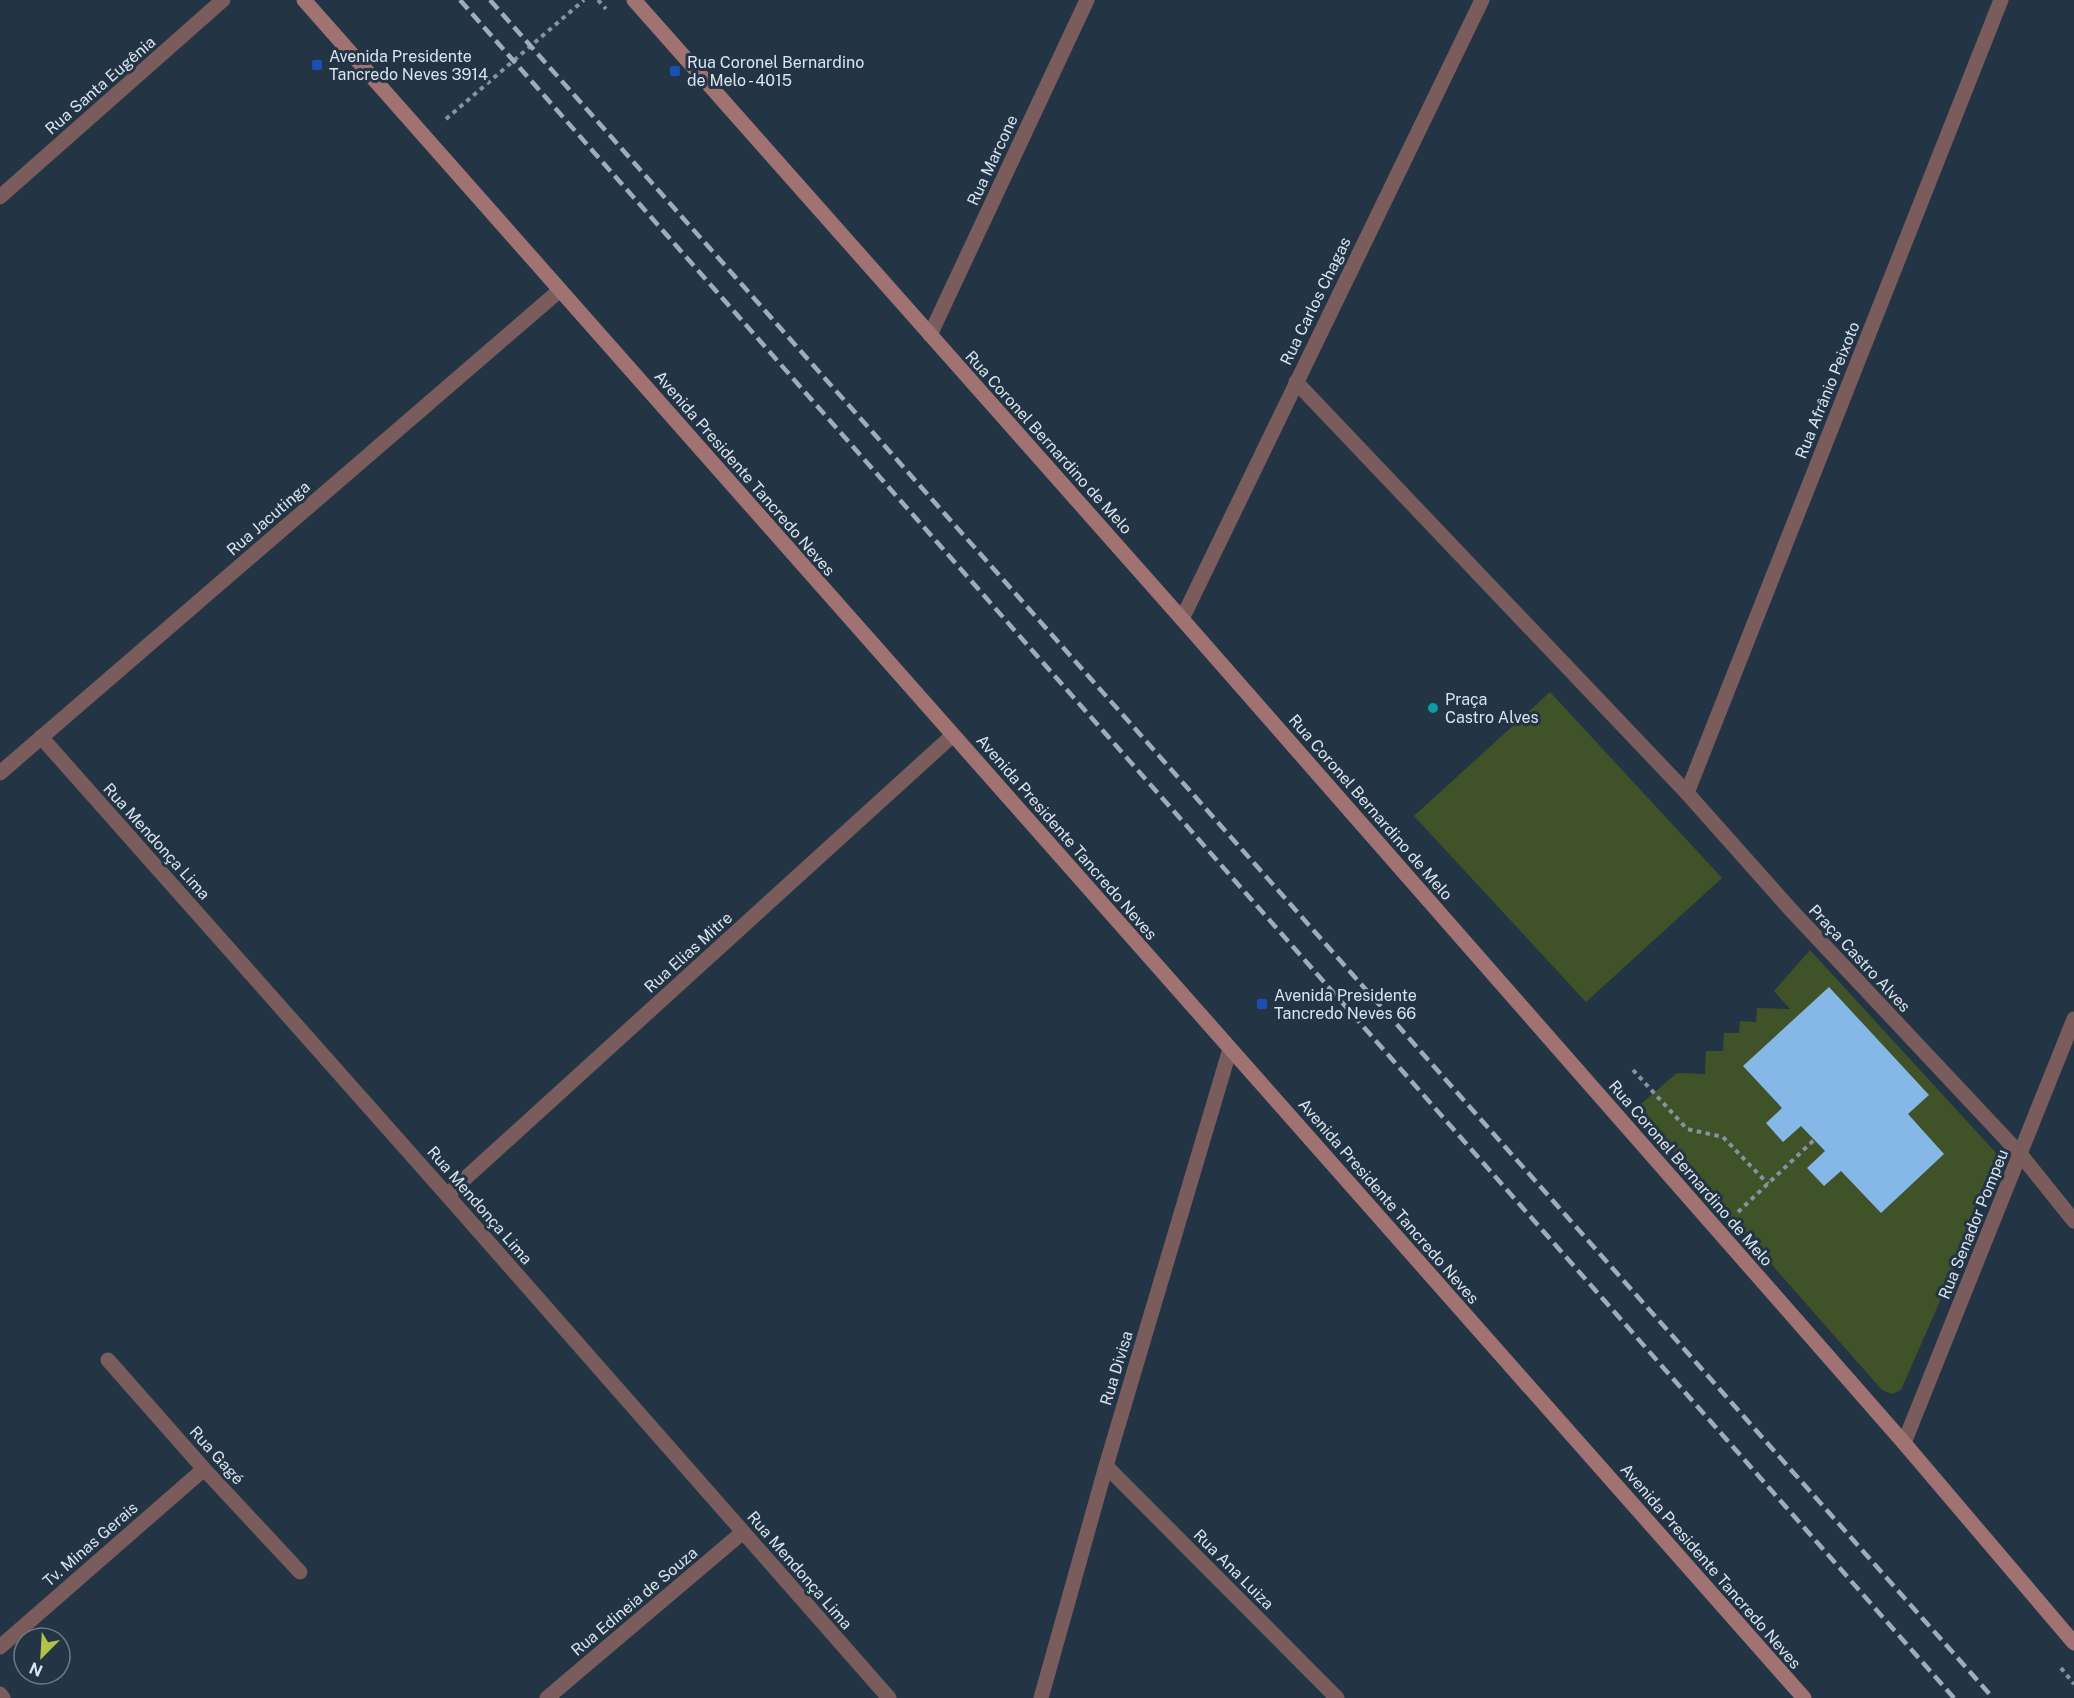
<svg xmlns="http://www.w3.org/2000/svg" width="2074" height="1698" font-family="'Public Sans',sans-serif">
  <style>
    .green { fill: #405328 }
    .building { fill: #86b8e7 }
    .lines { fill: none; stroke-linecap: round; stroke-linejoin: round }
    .path { stroke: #8693a0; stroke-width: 4; stroke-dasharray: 4.5 4.5; stroke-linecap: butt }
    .minor { stroke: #795c5b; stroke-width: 15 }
    .secondary { stroke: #a07271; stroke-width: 15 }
    .rail { stroke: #a0adb9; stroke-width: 4.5; stroke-dasharray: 12 6; stroke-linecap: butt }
    .transit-dot { fill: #1a4fb4; stroke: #233444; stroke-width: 2 }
    .culture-dot { fill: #0f9aa8; stroke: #233444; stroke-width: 2 }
    .labels { text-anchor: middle; stroke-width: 6; stroke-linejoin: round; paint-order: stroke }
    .poi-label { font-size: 16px; fill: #dae4ef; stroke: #233444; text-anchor: start }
    .street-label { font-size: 16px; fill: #dae4ef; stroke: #233444 }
  </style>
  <rect width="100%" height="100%" fill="#233444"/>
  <g class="green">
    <polygon points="1550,692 1722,878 1586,1002 1414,816"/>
    <polygon points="1810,950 1997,1154 1995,1175 1901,1390 1892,1394 1882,1390 1635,1109 1677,1073 1705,1074 1706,1051 1723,1051 1724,1033 1739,1033 1740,1021 1756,1022 1757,1008 1790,1009 1774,991"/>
  </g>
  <polygon class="building" points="1829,987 1929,1095 1908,1114 1944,1154 1881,1213 1841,1171 1824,1186 1807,1168 1825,1151 1801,1126 1783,1142 1766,1123 1782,1108 1743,1066"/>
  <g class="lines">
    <g class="path">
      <polyline points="598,0 606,9"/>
      <polyline points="446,119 584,0"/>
      <polyline points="1633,1070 1687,1129 1723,1137 1768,1184"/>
      <polyline points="1738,1212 1814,1140"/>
      <polyline points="2061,1668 2074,1684"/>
    </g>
    <g class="minor">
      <polyline points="0,197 223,0"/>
      <polyline points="930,335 1087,0"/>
      <polyline points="1296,382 1687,793 1791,910 2021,1155 2074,1221"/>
      <polyline points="1182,619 1482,0"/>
      <polyline points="41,737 447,1195 889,1698"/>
      <polyline points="0,773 560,290"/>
      <polyline points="1687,793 2001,0"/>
      <polyline points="447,1195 953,735"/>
      <polyline points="108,1360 204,1469 300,1572"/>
      <polyline points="1904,1443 2074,1019"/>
      <polyline points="1106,1466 1337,1698"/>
      <polyline points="0,1647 204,1469"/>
      <polyline points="0,1694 3,1698"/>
      <polyline points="547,1698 743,1532"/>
      <polyline points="1041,1698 1106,1466 1230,1049"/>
    </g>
    <g class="secondary">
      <polyline points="304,0 1804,1698"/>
      <polyline points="634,0 1182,619 1904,1443 2074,1643"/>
    </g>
    <g class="rail">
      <polyline points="460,0 1954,1698"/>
      <polyline points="490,0 1993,1698"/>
    </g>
  </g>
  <g class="transit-dot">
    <rect x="311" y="59" width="12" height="12" rx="3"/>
    <rect x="669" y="65" width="12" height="12" rx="3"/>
    <rect x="1256" y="998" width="12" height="12" rx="3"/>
  </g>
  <circle class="culture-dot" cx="1433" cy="708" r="6"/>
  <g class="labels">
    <g class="poi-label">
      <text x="329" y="62">Avenida Presidente<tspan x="329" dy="18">Tancredo Neves 3914</tspan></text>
      <text x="687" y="68">Rua Coronel Bernardino<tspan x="687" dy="18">de Melo - 4015</tspan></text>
      <text x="1445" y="705">Praça<tspan x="1445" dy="18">Castro Alves</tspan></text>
      <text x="1274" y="1001">Avenida Presidente<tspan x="1274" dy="18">Tancredo Neves 66</tspan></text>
    </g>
    <g class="street-label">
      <text transform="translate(100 85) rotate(-41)" y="6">Rua Santa Eugênia</text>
      <text transform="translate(992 160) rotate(-65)" y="6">Rua Marcone</text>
      <text transform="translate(1315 301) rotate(-64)" y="6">Rua Carlos Chagas</text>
      <text transform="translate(1827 390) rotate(-68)" y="6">Rua Afrânio Peixoto</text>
      <text transform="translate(1049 442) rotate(48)" y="6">Rua Coronel Bernardino de Melo</text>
      <text transform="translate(745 473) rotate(49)" y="6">Avenida Presidente Tancredo Neves</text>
      <text transform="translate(268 518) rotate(-41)" y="6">Rua Jacutinga</text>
      <text transform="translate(1371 807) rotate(49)" y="6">Rua Coronel Bernardino de Melo</text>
      <text transform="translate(1067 837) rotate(49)" y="6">Avenida Presidente Tancredo Neves</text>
      <text transform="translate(157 841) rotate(48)" y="6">Rua Mendonça Lima</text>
      <text transform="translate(688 952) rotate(-42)" y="6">Rua Elias Mitre</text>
      <text transform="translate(1860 958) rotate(47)" y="6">Praça Castro Alves</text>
      <text transform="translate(1691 1173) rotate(49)" y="6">Rua Coronel Bernardino de Melo</text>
      <text transform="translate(1389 1201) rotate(49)" y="6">Avenida Presidente Tancredo Neves</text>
      <text transform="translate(480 1205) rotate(49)" y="6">Rua Mendonça Lima</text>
      <text transform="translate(1973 1224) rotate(-68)" y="6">Rua Senador Pompeu</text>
      <text transform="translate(1116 1368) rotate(-73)" y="6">Rua Divisa</text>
      <text transform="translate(217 1455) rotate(48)" y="6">Rua Gagé</text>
      <text transform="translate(90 1544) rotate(-41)" y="6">Tv. Minas Gerais</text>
      <text transform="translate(1711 1566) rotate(49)" y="6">Avenida Presidente Tancredo Neves</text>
      <text transform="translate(1234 1569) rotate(45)" y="6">Rua Ana Luiza</text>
      <text transform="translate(800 1570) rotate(49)" y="6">Rua Mendonça Lima</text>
      <text transform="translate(634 1601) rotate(-40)" y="6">Rua Edineia de Souza</text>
    </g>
  </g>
  <g transform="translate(42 1656) rotate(204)"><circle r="28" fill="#233444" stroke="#6c7a88" stroke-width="1.5"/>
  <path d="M0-4.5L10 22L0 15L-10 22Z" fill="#b3c24b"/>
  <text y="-9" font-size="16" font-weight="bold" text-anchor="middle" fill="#dae4ef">N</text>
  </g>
</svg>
